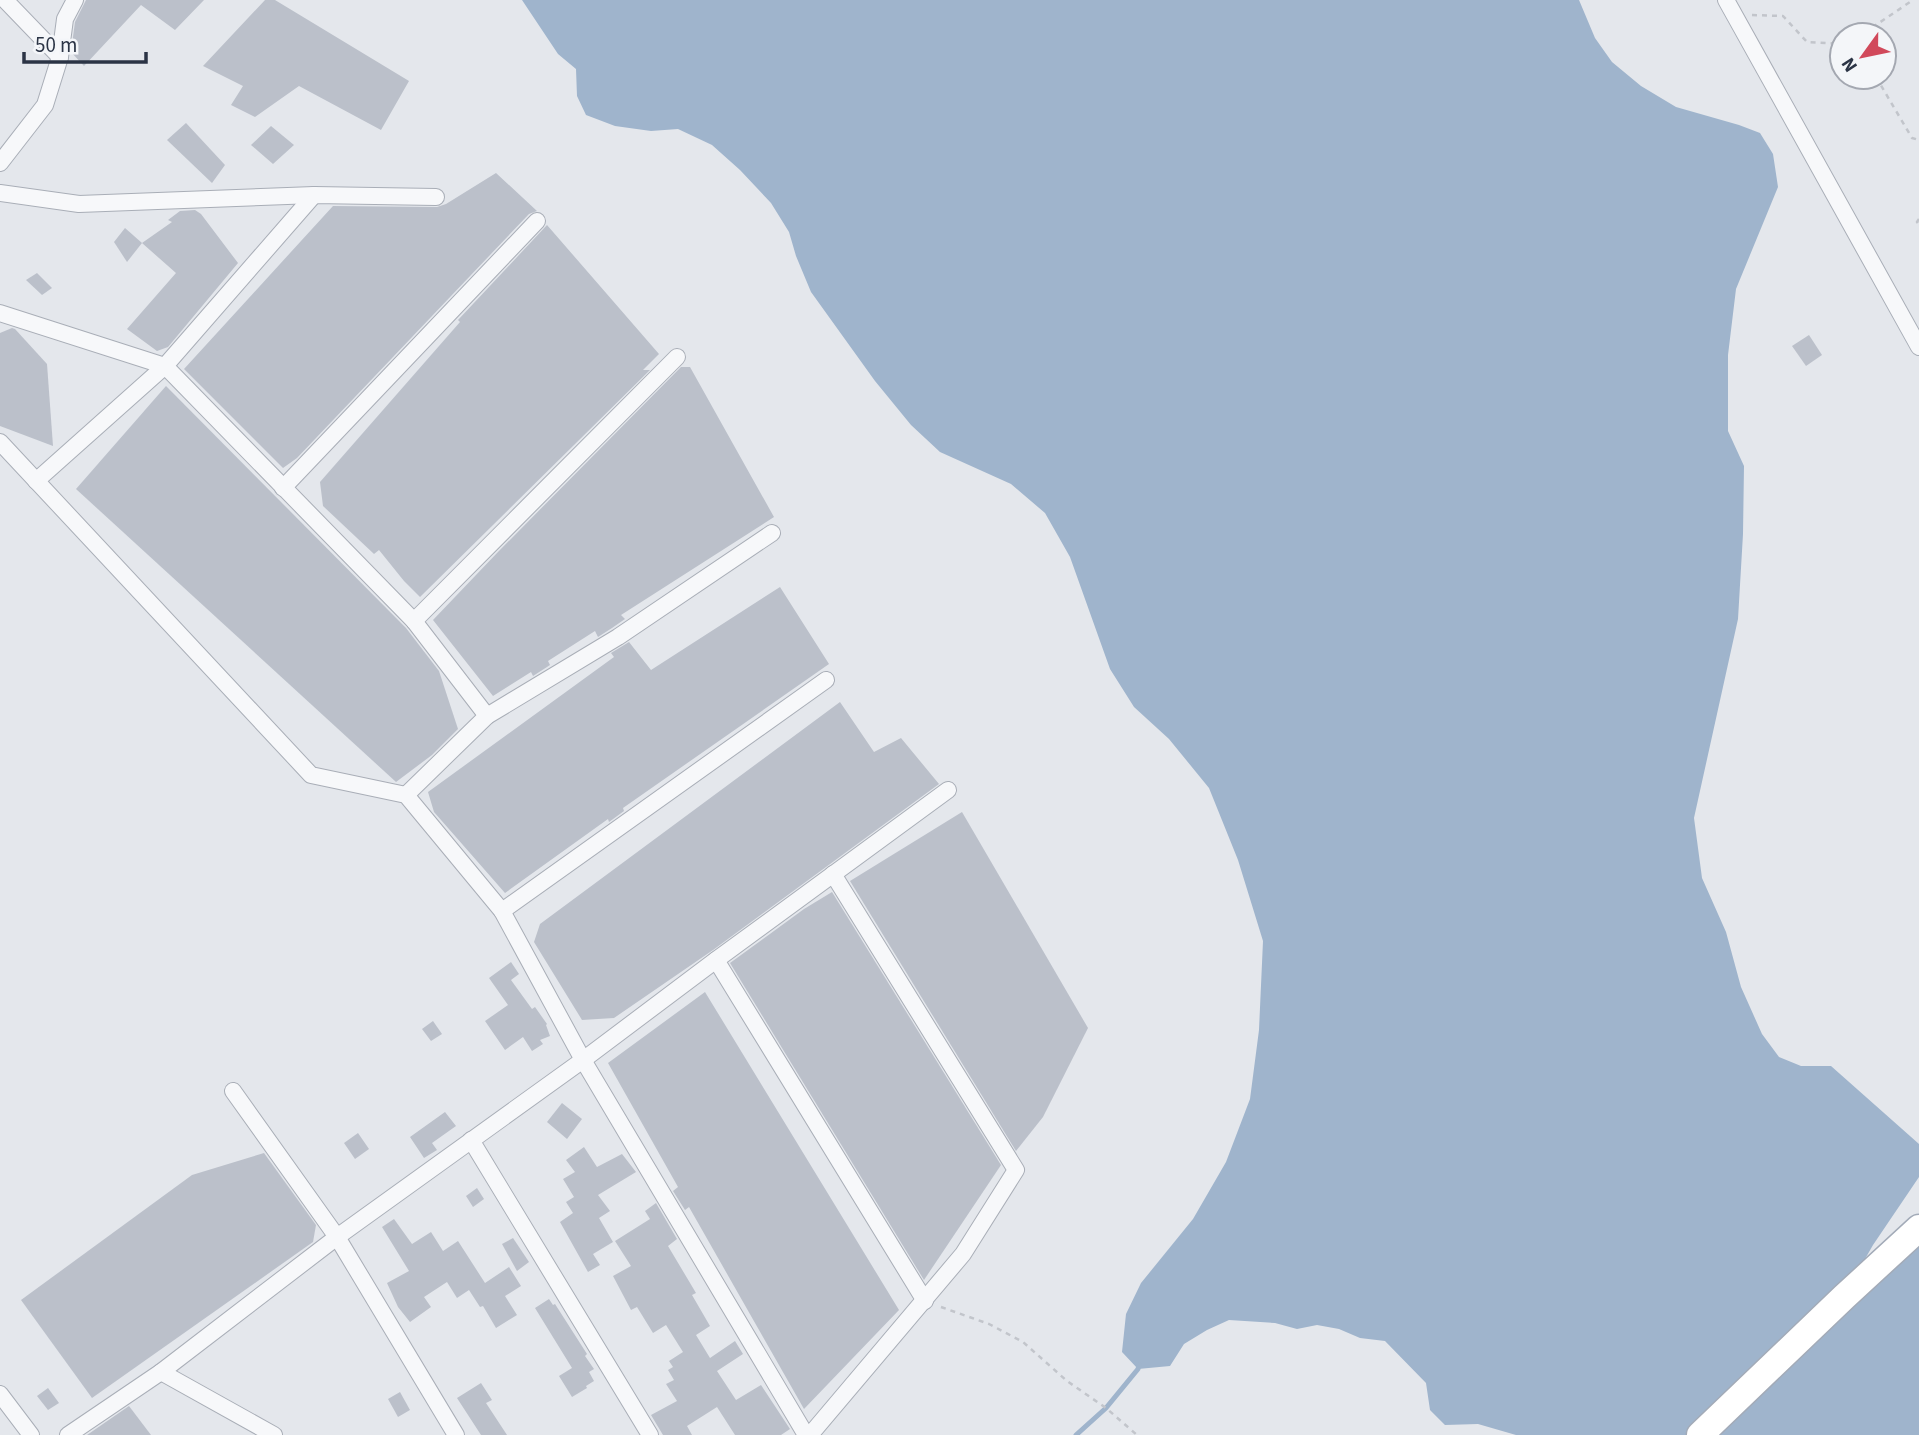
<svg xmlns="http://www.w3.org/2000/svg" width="1919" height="1435" font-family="'Source Sans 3',sans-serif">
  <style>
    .water { fill: #9fb4cc }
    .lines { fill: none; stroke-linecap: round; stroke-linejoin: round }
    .stream { stroke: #9fb4cc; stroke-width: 5 }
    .building { fill: #bbc0ca }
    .minor-casing { stroke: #a9aeb7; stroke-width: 18 }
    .primary-casing { stroke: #a3abb8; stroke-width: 29 }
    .path { stroke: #c2c5cb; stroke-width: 2.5; stroke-dasharray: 5 5; stroke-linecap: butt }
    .minor { stroke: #f7f8fa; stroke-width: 16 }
    .primary { stroke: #fff; stroke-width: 26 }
  </style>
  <rect width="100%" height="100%" fill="#e4e7ec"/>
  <polygon class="water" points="522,0 1579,0 1595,38 1612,62 1641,86 1676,107 1739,125 1760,133 1773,154 1778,187 1736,289 1728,355 1728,431 1744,466 1743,534 1738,619 1694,818 1702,878 1726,932 1741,987 1762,1034 1779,1057 1801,1066 1831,1066 1919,1144 1919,1177 1873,1245 1845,1294 1919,1228 1919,1435 1516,1435 1478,1424 1445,1425 1430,1410 1426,1383 1385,1341 1360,1338 1339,1329 1317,1325 1297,1329 1275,1323 1229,1320 1207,1330 1184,1344 1170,1366 1138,1369 1122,1352 1126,1314 1141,1283 1193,1219 1226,1162 1250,1099 1259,1030 1263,941 1238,860 1209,788 1169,739 1134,707 1110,669 1070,557 1045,513 1011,484 940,452 911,425 875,381 811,292 796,256 789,232 771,203 740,170 712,145 678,129 651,131 615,126 586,115 577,96 576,69 558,54"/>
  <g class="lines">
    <polyline class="stream" points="1076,1435 1106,1408 1138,1369 1139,1365"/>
  </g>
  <g class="building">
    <polygon points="86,0 204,0 175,30 141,5 84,66 71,52 75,22"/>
    <polygon points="265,0 275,0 409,81 381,130 299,86 255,117 231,105 243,86 203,66"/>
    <polygon points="186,123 225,165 212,183 167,140"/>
    <polygon points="271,126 294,145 273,164 251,145"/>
    <polygon points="496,173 537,211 529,214 297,458 283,468 184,369 333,206 437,207 446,204"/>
    <polygon points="195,210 201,214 238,263 168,347 157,351 127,329 176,273 142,243 172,222 168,220 180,211"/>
    <polygon points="547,225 659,354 643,370 650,370 420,597 404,581 379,550 374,554 323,506 320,482 460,322 458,320"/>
    <polygon points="125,228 142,243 127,262 114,242"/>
    <polygon points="37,273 52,288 42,295 26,280"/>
    <polygon points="12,328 15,329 47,364 53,446 0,426 0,333"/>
    <polygon points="1809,335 1822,355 1806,366 1792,346"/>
    <polygon points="681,367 690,367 774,517 621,615 625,619 612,628 598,637 595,631 548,661 550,665 547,667 533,676 531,672 493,696 433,620 497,553"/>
    <polygon points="166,386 406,628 439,671 458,729 432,755 396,782 76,489"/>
    <polygon points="780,587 829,664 623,808 624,811 609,822 608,819 505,893 434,812 428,792 614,657 611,653 629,642 651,670"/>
    <polygon points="840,702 874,752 901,738 939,784 713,950 614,1018 582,1020 534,942 540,924"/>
    <polygon points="962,812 1088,1028 1043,1117 1016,1151 850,881"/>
    <polygon points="832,892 1001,1165 924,1280 730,963 804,909"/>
    <polygon points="511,962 519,974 511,980 532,1009 535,1007 547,1024 546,1025 550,1036 540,1040 543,1044 532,1051 523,1037 505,1050 485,1021 508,1005 489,978"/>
    <polygon points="705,992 899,1310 804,1409 689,1207 685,1210 673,1191 678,1187 608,1063"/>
    <polygon points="433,1021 442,1034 431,1041 422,1029"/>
    <polygon points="562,1103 582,1119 567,1139 547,1122"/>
    <polygon points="445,1112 456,1126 432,1143 437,1150 424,1158 410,1137"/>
    <polygon points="358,1133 369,1149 355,1159 344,1143"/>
    <polygon points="584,1147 597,1167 622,1154 636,1172 598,1195 610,1211 599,1218 613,1242 593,1254 600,1265 588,1272 560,1222 573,1213 566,1202 574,1197 563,1179 575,1172 566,1160"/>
    <polygon points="264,1153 316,1225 313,1242 92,1398 21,1300 192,1175"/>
    <polygon points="477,1188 484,1199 473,1207 466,1196"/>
    <polygon points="656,1203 677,1239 668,1246 696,1293 692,1295 710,1326 696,1335 710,1358 735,1341 743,1354 717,1371 736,1400 761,1385 790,1429 781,1435 735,1435 717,1407 687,1426 692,1435 663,1435 651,1415 677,1401 666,1384 674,1380 668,1370 673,1367 669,1361 683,1352 666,1325 653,1333 637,1307 631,1310 613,1276 631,1266 615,1241 650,1219 645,1211"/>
    <polygon points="394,1219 412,1244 431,1232 443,1251 458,1241 485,1283 509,1267 521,1286 505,1296 517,1315 496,1328 483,1306 480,1307 469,1290 457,1298 447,1282 424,1297 431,1307 410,1322 398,1307 387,1283 409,1271 382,1227"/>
    <polygon points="513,1238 529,1262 517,1271 502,1244"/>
    <polygon points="549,1299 553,1305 555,1304 587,1354 585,1356 594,1369 589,1372 594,1381 586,1386 587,1388 572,1397 559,1376 572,1368 535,1308"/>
    <polygon points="481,1383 492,1400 486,1403 507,1435 481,1435 457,1398"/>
    <polygon points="48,1388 59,1403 48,1410 37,1396"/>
    <polygon points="400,1392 410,1410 398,1417 388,1399"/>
    <polygon points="129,1406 151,1435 87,1435"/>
  </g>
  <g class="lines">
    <g class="minor-casing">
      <g id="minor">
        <polyline points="5,0 60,57"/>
        <polyline points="1726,0 1919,347"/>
        <polyline points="0,163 45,105 60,57 65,19 75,0"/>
        <polyline points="0,193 79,204 314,195 436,197"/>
        <polyline points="0,313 165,366 414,621 487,716"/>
        <polyline points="0,442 311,775 406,795 502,911 583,1060 806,1435"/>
        <polyline points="36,481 165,366 314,195"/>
        <polyline points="283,488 537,221"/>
        <polyline points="414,621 677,357"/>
        <polyline points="406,795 487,716 618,637 772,533"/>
        <polyline points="502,911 826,680"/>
        <polyline points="716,960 925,1301"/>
        <polyline points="233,1091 337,1237 456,1435"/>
        <polyline points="471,1140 650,1435"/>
        <polyline points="161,1372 274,1435"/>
        <polyline points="0,1394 31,1435"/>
        <polyline points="68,1435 161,1372 337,1237 583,1060 716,960 948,790"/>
        <polyline points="810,1435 963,1254 1016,1170 833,874"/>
      </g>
    </g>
    <g class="primary-casing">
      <polyline id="primary" points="1700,1435 1844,1297 1919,1228"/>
    </g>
    <g class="path">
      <polyline points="1752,15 1783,16 1807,42 1842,44"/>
      <polyline points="1866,35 1870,29 1913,0"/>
      <polyline points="1876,77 1912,138 1919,140"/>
      <polyline points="1919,219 1917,222 1919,225"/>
      <polyline points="941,1307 989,1324 1023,1342 1067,1381 1106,1408 1137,1435"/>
    </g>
    <use href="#minor" class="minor"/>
    <use href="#primary" class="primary"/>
  </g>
  <g transform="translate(1863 56) rotate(237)"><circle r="33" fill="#f4f6f9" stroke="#a4a8b1" stroke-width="2"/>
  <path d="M0-5L12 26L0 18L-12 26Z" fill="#d1495b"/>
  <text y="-10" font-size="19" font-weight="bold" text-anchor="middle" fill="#2b3445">N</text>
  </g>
  <path d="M24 52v10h122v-10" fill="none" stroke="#2b3445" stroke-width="3.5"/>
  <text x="35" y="52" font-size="21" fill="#2b3445" stroke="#f4f6f9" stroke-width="5" paint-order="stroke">50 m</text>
</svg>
